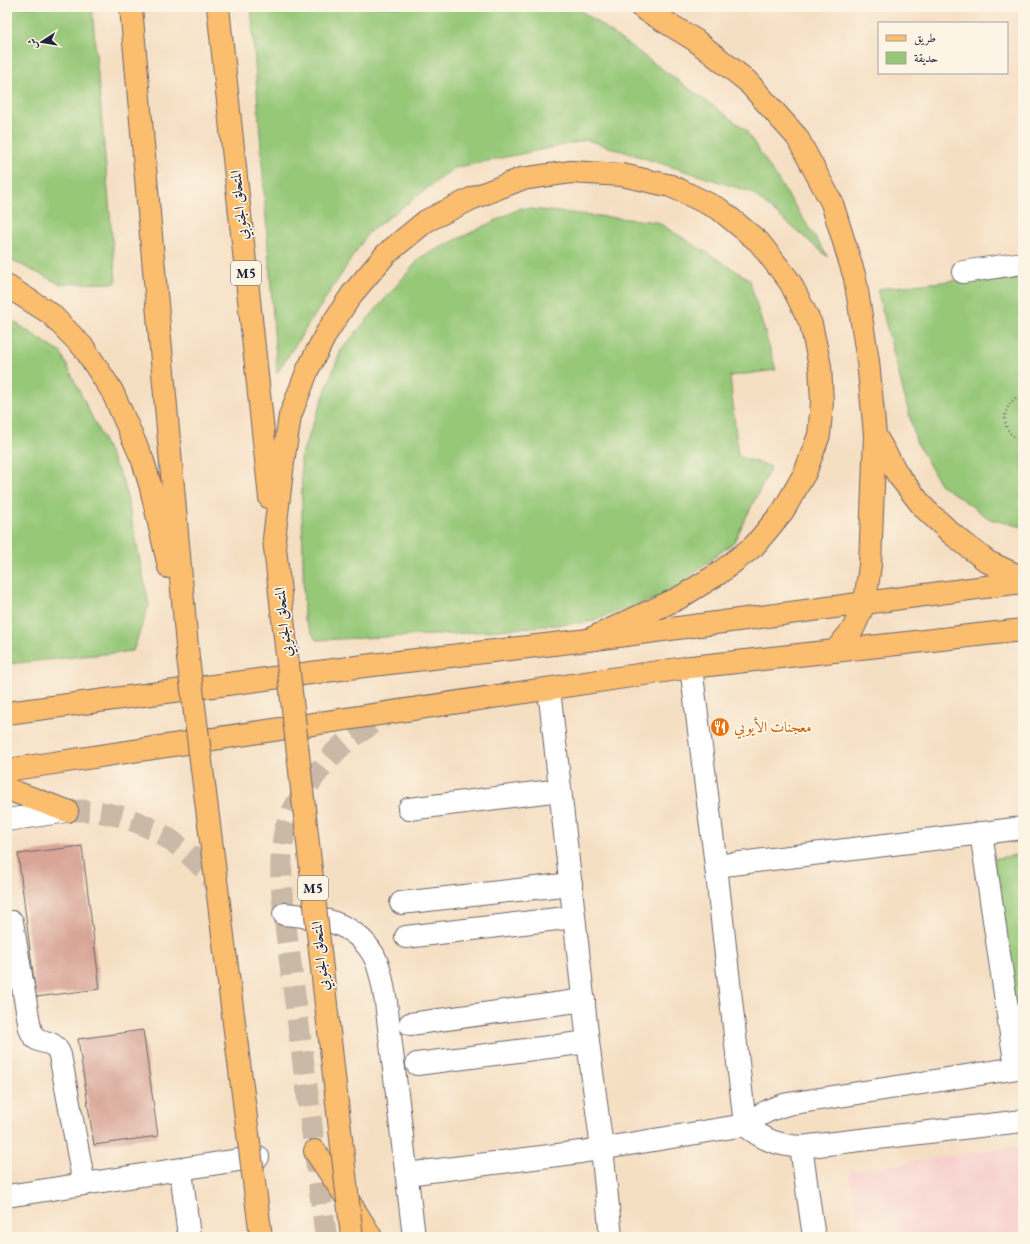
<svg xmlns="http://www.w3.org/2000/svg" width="1030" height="1244" font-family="'EB Garamond',Amiri,serif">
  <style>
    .built { fill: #f7d0ce }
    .green { fill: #96c878; stroke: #5c755a }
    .building { fill: #d8a597 }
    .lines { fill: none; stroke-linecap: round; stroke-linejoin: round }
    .major-tunnel { stroke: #cbb9a8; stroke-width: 22; stroke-dasharray: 22 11; stroke-linecap: butt }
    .minor-casing { stroke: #6c646b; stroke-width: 24 }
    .major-casing { stroke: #6c646b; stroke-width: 24 }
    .highway-casing { stroke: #6c646b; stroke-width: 24 }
    .path { stroke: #6c646b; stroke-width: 2.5; stroke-dasharray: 1 3; stroke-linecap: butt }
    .minor { stroke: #fff; stroke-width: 22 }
    .major { stroke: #fbbd6e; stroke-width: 22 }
    .highway { stroke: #fbbd6e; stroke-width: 22 }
    .highway-bridge-casing { stroke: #6c646b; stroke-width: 24; stroke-linecap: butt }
    .highway-bridge { stroke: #fbbd6e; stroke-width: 22 }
    .labels { text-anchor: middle; stroke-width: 3.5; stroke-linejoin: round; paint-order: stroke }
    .shield { fill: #fcf5e5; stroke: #63616e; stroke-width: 1 }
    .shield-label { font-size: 14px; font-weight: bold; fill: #22223b }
    .street-label { font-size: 15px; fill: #22223b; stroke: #fcf5e5 }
    .food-label { font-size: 15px; fill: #c56008; stroke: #fcf5e5; text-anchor: start }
  </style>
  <rect width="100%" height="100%" fill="#fcf5e5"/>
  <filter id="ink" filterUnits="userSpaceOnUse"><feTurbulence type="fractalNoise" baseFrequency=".025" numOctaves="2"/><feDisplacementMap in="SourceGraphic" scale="8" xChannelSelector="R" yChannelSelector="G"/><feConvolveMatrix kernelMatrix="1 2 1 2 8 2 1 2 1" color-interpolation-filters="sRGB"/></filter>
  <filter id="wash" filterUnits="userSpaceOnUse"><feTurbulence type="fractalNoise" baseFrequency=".012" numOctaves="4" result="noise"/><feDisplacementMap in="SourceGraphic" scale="16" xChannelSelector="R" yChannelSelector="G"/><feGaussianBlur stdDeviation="0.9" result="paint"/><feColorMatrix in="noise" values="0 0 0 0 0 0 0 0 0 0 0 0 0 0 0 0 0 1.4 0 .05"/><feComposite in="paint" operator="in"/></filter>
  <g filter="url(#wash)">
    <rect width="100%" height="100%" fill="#f5dfc3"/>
    <polygon class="built" points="1023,1145 1023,1237 859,1237 849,1171"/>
    <g class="green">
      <polygon points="7,7 92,7 116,283 60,284 7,258"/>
      <polygon points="251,7 576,7 745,129 828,257 751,192 587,140 454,168 368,233 277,373"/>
      <polygon points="521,208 657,222 749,279 776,370 730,376 738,456 771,467 734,542 666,595 589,622 453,634 316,640 304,619 301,456 341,350 421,257"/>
      <polygon points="1023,273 1023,527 990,519 940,484 916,441 877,289"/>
      <polygon points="7,317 61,353 124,483 149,605 133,651 7,664"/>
      <polygon points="1023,854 1023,1057 992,859"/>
    </g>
    <g id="blocks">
      <g class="building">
        <polygon points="82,846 100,989 36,997 18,854"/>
        <polygon points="143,1030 158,1136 94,1145 78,1039"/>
        <polygon points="7,1098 11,1125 7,1126"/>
      </g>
    </g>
  </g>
  <g filter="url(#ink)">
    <use href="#blocks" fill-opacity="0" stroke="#6c646b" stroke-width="1"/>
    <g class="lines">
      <g class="major-tunnel">
        <path d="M67,811C114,807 160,827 194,859C204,869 214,880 219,894"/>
        <path d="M326,1237L284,914C282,886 279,863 284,835C288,808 324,760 346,742C360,731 376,722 391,712"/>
      </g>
      <g class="minor-casing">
        <g id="minor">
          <polyline points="963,272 1023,263"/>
          <path d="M691,667L716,866L745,1125C764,1140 777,1145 801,1147L1023,1121"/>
          <polyline points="549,689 588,1042 602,1148 611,1237"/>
          <polyline points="409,809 560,790"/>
          <polyline points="7,820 67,811"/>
          <polyline points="981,833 1016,1068"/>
          <polyline points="716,866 1023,828"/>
          <polyline points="401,903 571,884"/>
          <path d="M284,914C319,917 353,921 373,954C381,968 383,987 386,1002L414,1237"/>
          <path d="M12,922L30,1028C36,1050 52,1034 60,1055L84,1184"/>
          <polyline points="406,937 574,917"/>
          <polyline points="410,1024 584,1000"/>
          <polyline points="417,1064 588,1042"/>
          <polyline points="801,1147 814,1237"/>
          <polyline points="181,1170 189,1237"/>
          <path d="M407,1174L581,1152L745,1125C758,1115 771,1108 788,1104L1023,1067"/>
          <polyline points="7,1196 258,1157"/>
        </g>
      </g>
      <g class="major-casing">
        <g id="major">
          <polyline points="835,651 853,629 865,602 870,565 875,435"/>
          <polyline points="7,713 364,666 588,640 1023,582"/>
          <polyline points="7,770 691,667 1023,630"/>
          <polyline points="7,789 67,811"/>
        </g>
      </g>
      <g class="highway-casing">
        <g id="highway">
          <polyline points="131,7 188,658"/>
          <polyline points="218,7 270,498"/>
          <polyline points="641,7 695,40 747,81 797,137 832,203 855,278 868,361 875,435 898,475 924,508 952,534 988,562 1023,578"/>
          <polyline points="7,286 51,314 84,348 112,391 143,461 151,488 169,567"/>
          <polyline points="274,539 283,463 290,416 308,369 327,332 352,294 386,254 426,221 473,198 521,179 571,172 622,175 671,186 719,209 759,242 790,282 811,324 820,366 822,402 819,435 805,473 783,511 754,546 718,574 679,598 588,640"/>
          <path d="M315,1151C334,1180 354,1207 371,1237"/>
        </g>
      </g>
      <path class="path" d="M1023,394C1009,399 1000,416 1008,430C1011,436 1018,439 1023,442"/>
      <use href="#minor" class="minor"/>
      <use href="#major" class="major"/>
      <use href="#highway" class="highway"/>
      <g class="highway-bridge-casing">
        <g id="highway-bridge">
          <polyline points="274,539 352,1237"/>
          <polyline points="188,658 261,1237"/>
        </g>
      </g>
      <use href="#highway-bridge" class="highway-bridge"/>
    </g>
  </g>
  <defs>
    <g id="restaurant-disc" transform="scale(1)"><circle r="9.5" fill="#e8710a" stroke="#fcf5e5"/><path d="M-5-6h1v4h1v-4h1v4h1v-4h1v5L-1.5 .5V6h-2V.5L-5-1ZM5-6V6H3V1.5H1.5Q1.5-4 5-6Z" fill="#fff"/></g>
  </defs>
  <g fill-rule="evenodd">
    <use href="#restaurant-disc" x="720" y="727"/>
  </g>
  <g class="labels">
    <g class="shield">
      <rect x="231" y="261" width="30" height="24" rx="3"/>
      <rect x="298" y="876" width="30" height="24" rx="3"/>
    </g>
    <g class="shield-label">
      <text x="246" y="278">M5</text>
      <text x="313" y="893">M5</text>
    </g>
    <g class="street-label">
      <text transform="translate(239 205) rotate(-96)" y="5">المتحلق الجنوبي</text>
      <text transform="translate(283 622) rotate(-96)" y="5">المتحلق الجنوبي</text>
      <text transform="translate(320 956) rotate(-96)" y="5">المتحلق الجنوبي</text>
    </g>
    <g class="food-label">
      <text x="734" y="732">معجنات الأيوبي</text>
    </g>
  </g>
  <rect width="1030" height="1244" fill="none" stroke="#fcf5e5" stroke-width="24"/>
  <rect x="878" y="22" width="130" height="52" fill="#fcf5e5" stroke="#a5a1a1"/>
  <rect x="886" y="35" width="20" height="6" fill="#fbbd6e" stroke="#a5a1a1"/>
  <text x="914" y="42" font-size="12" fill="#22223b">طريق</text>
  <rect x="886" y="52" width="20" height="12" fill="#96c878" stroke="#a5a1a1"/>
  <text x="914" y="62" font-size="12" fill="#22223b">حديقة</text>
  <g transform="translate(42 42) rotate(258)" stroke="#fcf5e5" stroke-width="3" paint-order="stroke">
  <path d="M0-3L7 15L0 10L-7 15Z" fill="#22223b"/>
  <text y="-6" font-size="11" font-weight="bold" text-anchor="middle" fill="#22223b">ش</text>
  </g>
</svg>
